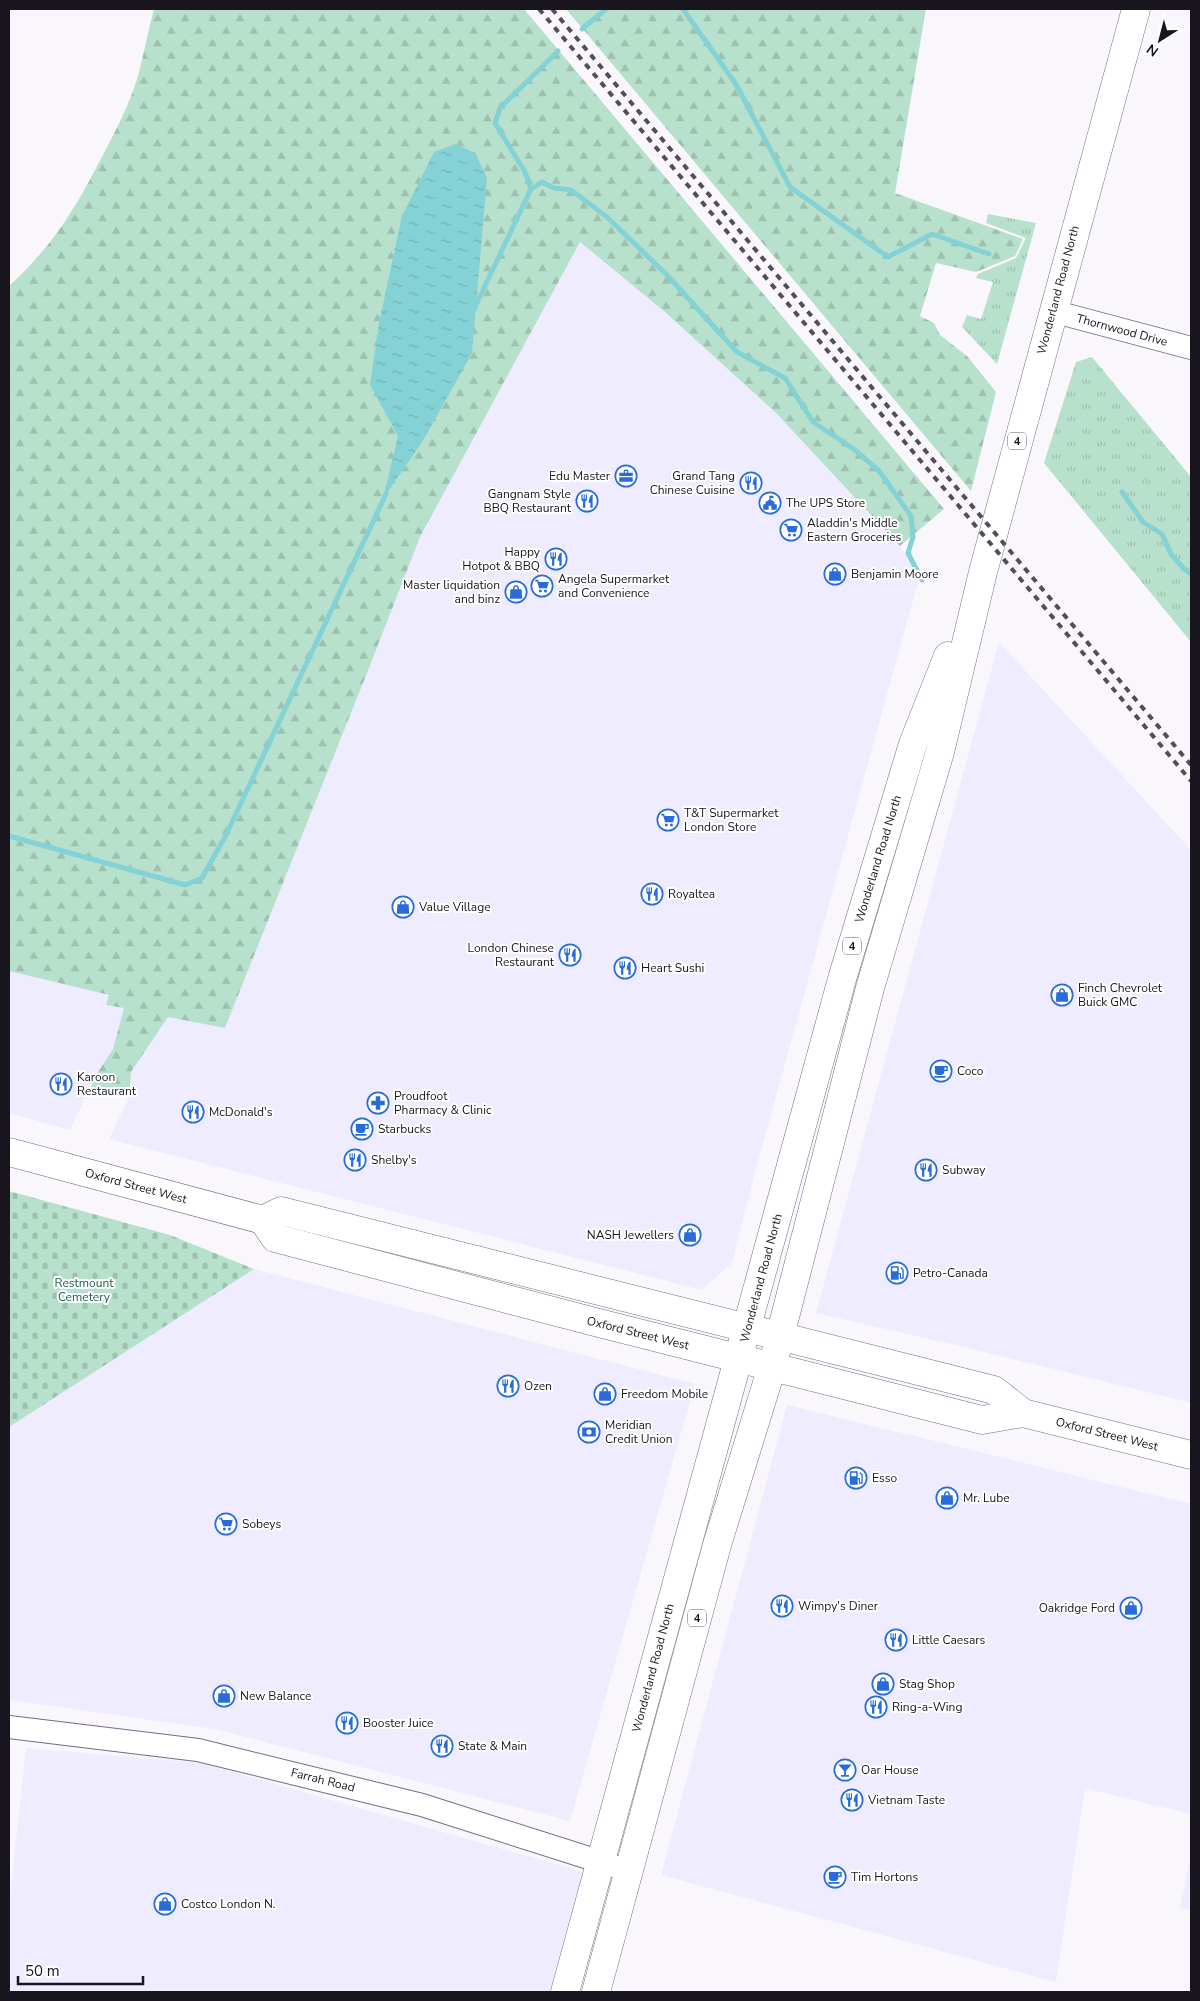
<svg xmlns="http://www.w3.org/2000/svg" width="1200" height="2001" font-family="'Nunito Sans',sans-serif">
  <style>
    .commercial { fill: #eeecfe }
    .grass { fill: url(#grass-tufts) }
    .forest { fill: url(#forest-firs) }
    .cemetery { fill: url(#cemetery-stones) }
    .water { fill: url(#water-ripples) }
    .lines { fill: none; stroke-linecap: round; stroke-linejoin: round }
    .stream { stroke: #84d2d5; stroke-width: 5 }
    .minor-casing { stroke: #766c84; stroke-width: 24 }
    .major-casing { stroke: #766c84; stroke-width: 29 }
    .minor { stroke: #fff; stroke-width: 22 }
    .major { stroke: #fff; stroke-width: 28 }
    .rail { stroke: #524e57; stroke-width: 4; stroke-dasharray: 6 6; stroke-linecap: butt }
    .labels { text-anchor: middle; stroke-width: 4; stroke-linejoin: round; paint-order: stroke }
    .shield { fill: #fff; stroke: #5e5b62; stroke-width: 1 }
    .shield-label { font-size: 11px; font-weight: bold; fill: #19151f }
    .street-label { font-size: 12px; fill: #19151f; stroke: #fff }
    .poi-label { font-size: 12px; fill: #19151f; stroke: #fff; text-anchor: start }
    .park-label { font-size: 12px; fill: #1a6548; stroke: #fff }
  </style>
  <defs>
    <pattern id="grass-tufts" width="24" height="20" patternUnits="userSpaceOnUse" patternTransform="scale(1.25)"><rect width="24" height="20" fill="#b7e1cc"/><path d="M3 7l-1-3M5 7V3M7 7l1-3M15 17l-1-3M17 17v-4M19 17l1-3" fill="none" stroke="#9dc0af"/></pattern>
    <pattern id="forest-firs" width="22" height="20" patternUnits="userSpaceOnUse" patternTransform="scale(1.25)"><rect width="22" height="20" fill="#b7e1cc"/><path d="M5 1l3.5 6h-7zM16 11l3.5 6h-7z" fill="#9dc0af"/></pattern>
    <pattern id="cemetery-stones" width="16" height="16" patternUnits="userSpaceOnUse" patternTransform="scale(1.25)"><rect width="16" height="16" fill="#b7e1cc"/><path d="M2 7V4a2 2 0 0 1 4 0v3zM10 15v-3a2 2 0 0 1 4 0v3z" fill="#9dc0af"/></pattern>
    <pattern id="water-ripples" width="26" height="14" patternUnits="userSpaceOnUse" patternTransform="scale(1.25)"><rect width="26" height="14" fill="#84d2d5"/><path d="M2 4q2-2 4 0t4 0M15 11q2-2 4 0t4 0" fill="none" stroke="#71b3b6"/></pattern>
  </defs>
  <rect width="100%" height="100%" fill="#f9f7fc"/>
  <g class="commercial">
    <polygon points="580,242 665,312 776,413 900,546 920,575 754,1176 732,1263 702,1290 109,1139 129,1097 131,1072 168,1017 225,1027 369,668 420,537"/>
    <polygon points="999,642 1191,850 1191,1403 964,1347 816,1313"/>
    <polygon points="9,971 109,995 124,1008 113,1049 94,1078 70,1130 9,1113"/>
    <polygon points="254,1269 695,1384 570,1821 215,1729 9,1700 9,1427"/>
    <polygon points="787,1405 1191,1504 1191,1814 1085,1788 1056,1982 661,1875"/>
    <polygon points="26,1748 201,1763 583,1872 550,1992 9,1992 9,1907"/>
    <polygon points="1191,1855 1191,1911 1180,1908"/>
  </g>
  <g class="grass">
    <polygon points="988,214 1036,223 997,364 962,327 967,315 981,319 993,282 976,278 978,274 1016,258 1026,238 986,223"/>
    <polygon points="1092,357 1191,477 1191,642 1044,463 1076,362"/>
  </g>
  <g class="forest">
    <path d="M154,9H524L944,509L900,546L776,413L665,312L580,242L420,537L369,668L225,1028L168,1017L131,1072L129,1097L91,1087L94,1078L113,1049L124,1008L106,1005L109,995L9,971V286C54,245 76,207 104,153C117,128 130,103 138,76C144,54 148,31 154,9Z"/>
    <polygon points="566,9 926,9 895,193 1023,239 1015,256 976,272 936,263 920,316 934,323 940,335 967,356 996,392 971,491"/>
  </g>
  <polygon class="cemetery" points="9,1191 170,1235 254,1269 9,1427"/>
  <polygon class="water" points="455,144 475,153 487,178 472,353 424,439 383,499 398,436 370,385 379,323 402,216 434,152"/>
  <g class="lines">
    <g class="stream">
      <polyline points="683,9 737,86 790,187 888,257 932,234 989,254"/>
      <polyline points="582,29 606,9"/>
      <polyline points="531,189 525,172 495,123 500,108 558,51"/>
      <polyline points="473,311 531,189 542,182 554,188 571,190 607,217 667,275 737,352 785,378 813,422 855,450 879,471 911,516 913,537 908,553 922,580"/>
      <polyline points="1122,492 1143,522 1162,534 1171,554 1184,569 1191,574"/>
      <polyline points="9,836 185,885 202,878 226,835 386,494"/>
    </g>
    <g class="minor-casing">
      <g id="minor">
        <polyline points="1052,311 1191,348"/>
        <polyline points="9,1727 198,1750 422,1805 617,1867"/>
      </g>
    </g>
    <g class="major-casing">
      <g id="major">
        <polyline points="9,1152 263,1220 281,1211 994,1390 1023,1413"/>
        <polyline points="263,1220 275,1238 595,1322 982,1420 1023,1413 1191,1455"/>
        <polyline points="565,1992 842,979 913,744 948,656"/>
        <polyline points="596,1992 717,1545 772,1367 870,988 940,752 983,572 1136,9"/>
      </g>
    </g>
    <use href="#minor" class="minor"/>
    <use href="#major" class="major"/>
    <g class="rail">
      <polyline points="539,9 1191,781"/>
      <polyline points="552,9 1191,765"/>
    </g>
  </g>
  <defs>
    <g id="office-ring" transform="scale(1.125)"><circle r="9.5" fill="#fff" stroke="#276cd8" stroke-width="1.5"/><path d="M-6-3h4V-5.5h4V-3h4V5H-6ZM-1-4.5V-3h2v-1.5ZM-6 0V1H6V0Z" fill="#276cd8"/></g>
    <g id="restaurant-ring" transform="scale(1.125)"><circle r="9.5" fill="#fff" stroke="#276cd8" stroke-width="1.5"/><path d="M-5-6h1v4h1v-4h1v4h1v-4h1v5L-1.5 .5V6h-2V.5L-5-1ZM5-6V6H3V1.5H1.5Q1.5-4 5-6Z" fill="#276cd8"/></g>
    <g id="civic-ring" transform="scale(1.125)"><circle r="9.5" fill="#fff" stroke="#276cd8" stroke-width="1.5"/><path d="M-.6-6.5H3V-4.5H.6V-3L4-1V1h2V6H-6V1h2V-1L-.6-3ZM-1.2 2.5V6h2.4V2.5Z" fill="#276cd8"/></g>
    <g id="supermarket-ring" transform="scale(1.125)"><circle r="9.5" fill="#fff" stroke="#276cd8" stroke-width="1.5"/><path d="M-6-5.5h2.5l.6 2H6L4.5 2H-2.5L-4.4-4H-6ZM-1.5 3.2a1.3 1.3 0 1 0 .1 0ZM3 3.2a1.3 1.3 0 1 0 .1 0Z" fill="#276cd8"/></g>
    <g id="shop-ring" transform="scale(1.125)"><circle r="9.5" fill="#fff" stroke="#276cd8" stroke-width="1.5"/><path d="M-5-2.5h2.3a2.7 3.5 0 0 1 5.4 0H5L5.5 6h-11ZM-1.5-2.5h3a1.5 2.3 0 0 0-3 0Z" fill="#276cd8"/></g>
    <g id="cafe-ring" transform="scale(1.125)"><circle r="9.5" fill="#fff" stroke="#276cd8" stroke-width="1.5"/><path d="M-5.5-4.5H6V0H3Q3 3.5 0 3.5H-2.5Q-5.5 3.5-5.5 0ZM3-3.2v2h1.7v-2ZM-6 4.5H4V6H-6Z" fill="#276cd8"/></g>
    <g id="pharmacy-ring" transform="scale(1.125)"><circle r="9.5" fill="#fff" stroke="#276cd8" stroke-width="1.5"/><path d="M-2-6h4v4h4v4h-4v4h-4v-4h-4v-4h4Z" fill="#276cd8"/></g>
    <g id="fuel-ring" transform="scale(1.125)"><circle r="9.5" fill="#fff" stroke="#276cd8" stroke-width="1.5"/><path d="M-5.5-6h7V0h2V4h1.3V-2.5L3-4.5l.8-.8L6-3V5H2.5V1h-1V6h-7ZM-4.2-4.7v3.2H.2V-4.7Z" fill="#276cd8"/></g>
    <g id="bank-ring" transform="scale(1.125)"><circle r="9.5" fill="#fff" stroke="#276cd8" stroke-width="1.5"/><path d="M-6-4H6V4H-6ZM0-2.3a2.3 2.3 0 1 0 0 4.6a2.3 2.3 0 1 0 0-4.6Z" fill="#276cd8"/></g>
    <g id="bar-ring" transform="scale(1.125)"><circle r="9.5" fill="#fff" stroke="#276cd8" stroke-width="1.5"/><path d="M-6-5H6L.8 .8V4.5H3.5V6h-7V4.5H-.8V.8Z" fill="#276cd8"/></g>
  </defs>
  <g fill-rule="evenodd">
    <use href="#office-ring" x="626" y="476"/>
    <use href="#restaurant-ring" x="751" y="483"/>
    <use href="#restaurant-ring" x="587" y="501"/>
    <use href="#civic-ring" x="770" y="503"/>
    <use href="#supermarket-ring" x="791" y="530"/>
    <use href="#restaurant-ring" x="556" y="559"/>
    <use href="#shop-ring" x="835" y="574"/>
    <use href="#supermarket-ring" x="542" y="586"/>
    <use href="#shop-ring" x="516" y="592"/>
    <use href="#supermarket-ring" x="668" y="820"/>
    <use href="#restaurant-ring" x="652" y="894"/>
    <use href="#shop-ring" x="403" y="907"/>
    <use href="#restaurant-ring" x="570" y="955"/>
    <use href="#restaurant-ring" x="625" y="968"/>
    <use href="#shop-ring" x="1062" y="995"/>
    <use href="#cafe-ring" x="941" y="1071"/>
    <use href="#restaurant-ring" x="61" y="1084"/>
    <use href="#pharmacy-ring" x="378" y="1103"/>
    <use href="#restaurant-ring" x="193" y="1112"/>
    <use href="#cafe-ring" x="362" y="1129"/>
    <use href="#restaurant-ring" x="355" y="1160"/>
    <use href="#restaurant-ring" x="926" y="1170"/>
    <use href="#shop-ring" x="690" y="1235"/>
    <use href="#fuel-ring" x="897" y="1273"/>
    <use href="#restaurant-ring" x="508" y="1386"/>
    <use href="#shop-ring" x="605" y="1394"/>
    <use href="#bank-ring" x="589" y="1432"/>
    <use href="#fuel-ring" x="856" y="1478"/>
    <use href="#shop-ring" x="947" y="1498"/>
    <use href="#supermarket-ring" x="226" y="1524"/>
    <use href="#restaurant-ring" x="782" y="1606"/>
    <use href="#shop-ring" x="1131" y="1608"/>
    <use href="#restaurant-ring" x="896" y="1640"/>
    <use href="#shop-ring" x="883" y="1684"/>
    <use href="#shop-ring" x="224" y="1696"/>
    <use href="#restaurant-ring" x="876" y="1707"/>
    <use href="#restaurant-ring" x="347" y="1723"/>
    <use href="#restaurant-ring" x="442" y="1746"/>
    <use href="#bar-ring" x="845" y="1770"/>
    <use href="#restaurant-ring" x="852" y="1800"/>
    <use href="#cafe-ring" x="835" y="1877"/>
    <use href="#shop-ring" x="165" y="1904"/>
  </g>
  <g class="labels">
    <g class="shield">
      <rect x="1008" y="432.5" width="18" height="17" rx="4"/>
      <rect x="843" y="937.5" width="18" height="17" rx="4"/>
      <rect x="688" y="1609.5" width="18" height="17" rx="4"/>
    </g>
    <g class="shield-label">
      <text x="1017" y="445">4</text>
      <text x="852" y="950">4</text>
      <text x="697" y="1622">4</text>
    </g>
    <g class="street-label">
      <text transform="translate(1058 290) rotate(-75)" y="4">Wonderland Road North</text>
      <text transform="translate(1122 330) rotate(15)" y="4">Thornwood Drive</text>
      <text transform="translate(878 859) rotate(-73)" y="4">Wonderland Road North</text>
      <text transform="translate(136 1186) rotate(15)" y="4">Oxford Street West</text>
      <text transform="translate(761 1278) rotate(-75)" y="4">Wonderland Road North</text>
      <text transform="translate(638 1333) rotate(14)" y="4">Oxford Street West</text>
      <text transform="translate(1107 1434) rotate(14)" y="4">Oxford Street West</text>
      <text transform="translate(653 1668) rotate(-75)" y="4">Wonderland Road North</text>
      <text transform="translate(323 1780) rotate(14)" y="4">Farrah Road</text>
    </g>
    <g class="poi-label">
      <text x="610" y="480" text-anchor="end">Edu Master</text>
      <text x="735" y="480" text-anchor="end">Grand Tang<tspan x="735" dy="14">Chinese Cuisine</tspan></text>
      <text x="571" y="498" text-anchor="end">Gangnam Style<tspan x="571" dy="14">BBQ Restaurant</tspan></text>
      <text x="786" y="507">The UPS Store</text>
      <text x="807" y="527">Aladdin's Middle<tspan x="807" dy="14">Eastern Groceries</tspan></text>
      <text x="540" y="556" text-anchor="end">Happy<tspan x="540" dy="14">Hotpot &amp; BBQ</tspan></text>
      <text x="851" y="578">Benjamin Moore</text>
      <text x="558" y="583">Angela Supermarket<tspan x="558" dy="14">and Convenience</tspan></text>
      <text x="500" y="589" text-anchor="end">Master liquidation<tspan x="500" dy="14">and binz</tspan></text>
      <text x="684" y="817">T&amp;T Supermarket<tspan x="684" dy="14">London Store</tspan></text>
      <text x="668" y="898">Royaltea</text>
      <text x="419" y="911">Value Village</text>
      <text x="554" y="952" text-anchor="end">London Chinese<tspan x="554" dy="14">Restaurant</tspan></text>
      <text x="641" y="972">Heart Sushi</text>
      <text x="1078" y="992">Finch Chevrolet<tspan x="1078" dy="14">Buick GMC</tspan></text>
      <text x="957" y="1075">Coco</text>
      <text x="77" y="1081">Karoon<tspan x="77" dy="14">Restaurant</tspan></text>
      <text x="394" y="1100">Proudfoot<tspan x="394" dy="14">Pharmacy &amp; Clinic</tspan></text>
      <text x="209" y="1116">McDonald's</text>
      <text x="378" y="1133">Starbucks</text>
      <text x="371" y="1164">Shelby's</text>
      <text x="942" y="1174">Subway</text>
      <text x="674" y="1239" text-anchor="end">NASH Jewellers</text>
      <text x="913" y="1277">Petro-Canada</text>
      <text x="524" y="1390">Ozen</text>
      <text x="621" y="1398">Freedom Mobile</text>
      <text x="605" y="1429">Meridian<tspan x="605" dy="14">Credit Union</tspan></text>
      <text x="872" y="1482">Esso</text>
      <text x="963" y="1502">Mr. Lube</text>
      <text x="242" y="1528">Sobeys</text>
      <text x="798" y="1610">Wimpy's Diner</text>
      <text x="1115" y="1612" text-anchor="end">Oakridge Ford</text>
      <text x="912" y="1644">Little Caesars</text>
      <text x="899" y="1688">Stag Shop</text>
      <text x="240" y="1700">New Balance</text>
      <text x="892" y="1711">Ring-a-Wing</text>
      <text x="363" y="1727">Booster Juice</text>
      <text x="458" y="1750">State &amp; Main</text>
      <text x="861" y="1774">Oar House</text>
      <text x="868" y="1804">Vietnam Taste</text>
      <text x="851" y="1881">Tim Hortons</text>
      <text x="181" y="1908">Costco London N.</text>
    </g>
    <g class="park-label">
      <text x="84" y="1287">Restmount<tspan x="84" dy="14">Cemetery</tspan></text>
    </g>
  </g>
  <rect width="1200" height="2001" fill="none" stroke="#19151f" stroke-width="20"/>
  <g transform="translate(1160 40) rotate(216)" stroke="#ffffff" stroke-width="4" paint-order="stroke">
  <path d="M0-4L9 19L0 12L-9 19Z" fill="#19151f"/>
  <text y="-8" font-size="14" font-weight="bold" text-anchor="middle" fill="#19151f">N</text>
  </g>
  <path d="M18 1976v8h125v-8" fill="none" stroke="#19151f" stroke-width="2.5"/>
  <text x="25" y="1976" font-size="15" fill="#19151f" stroke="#ffffff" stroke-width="4" paint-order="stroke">50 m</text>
</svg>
